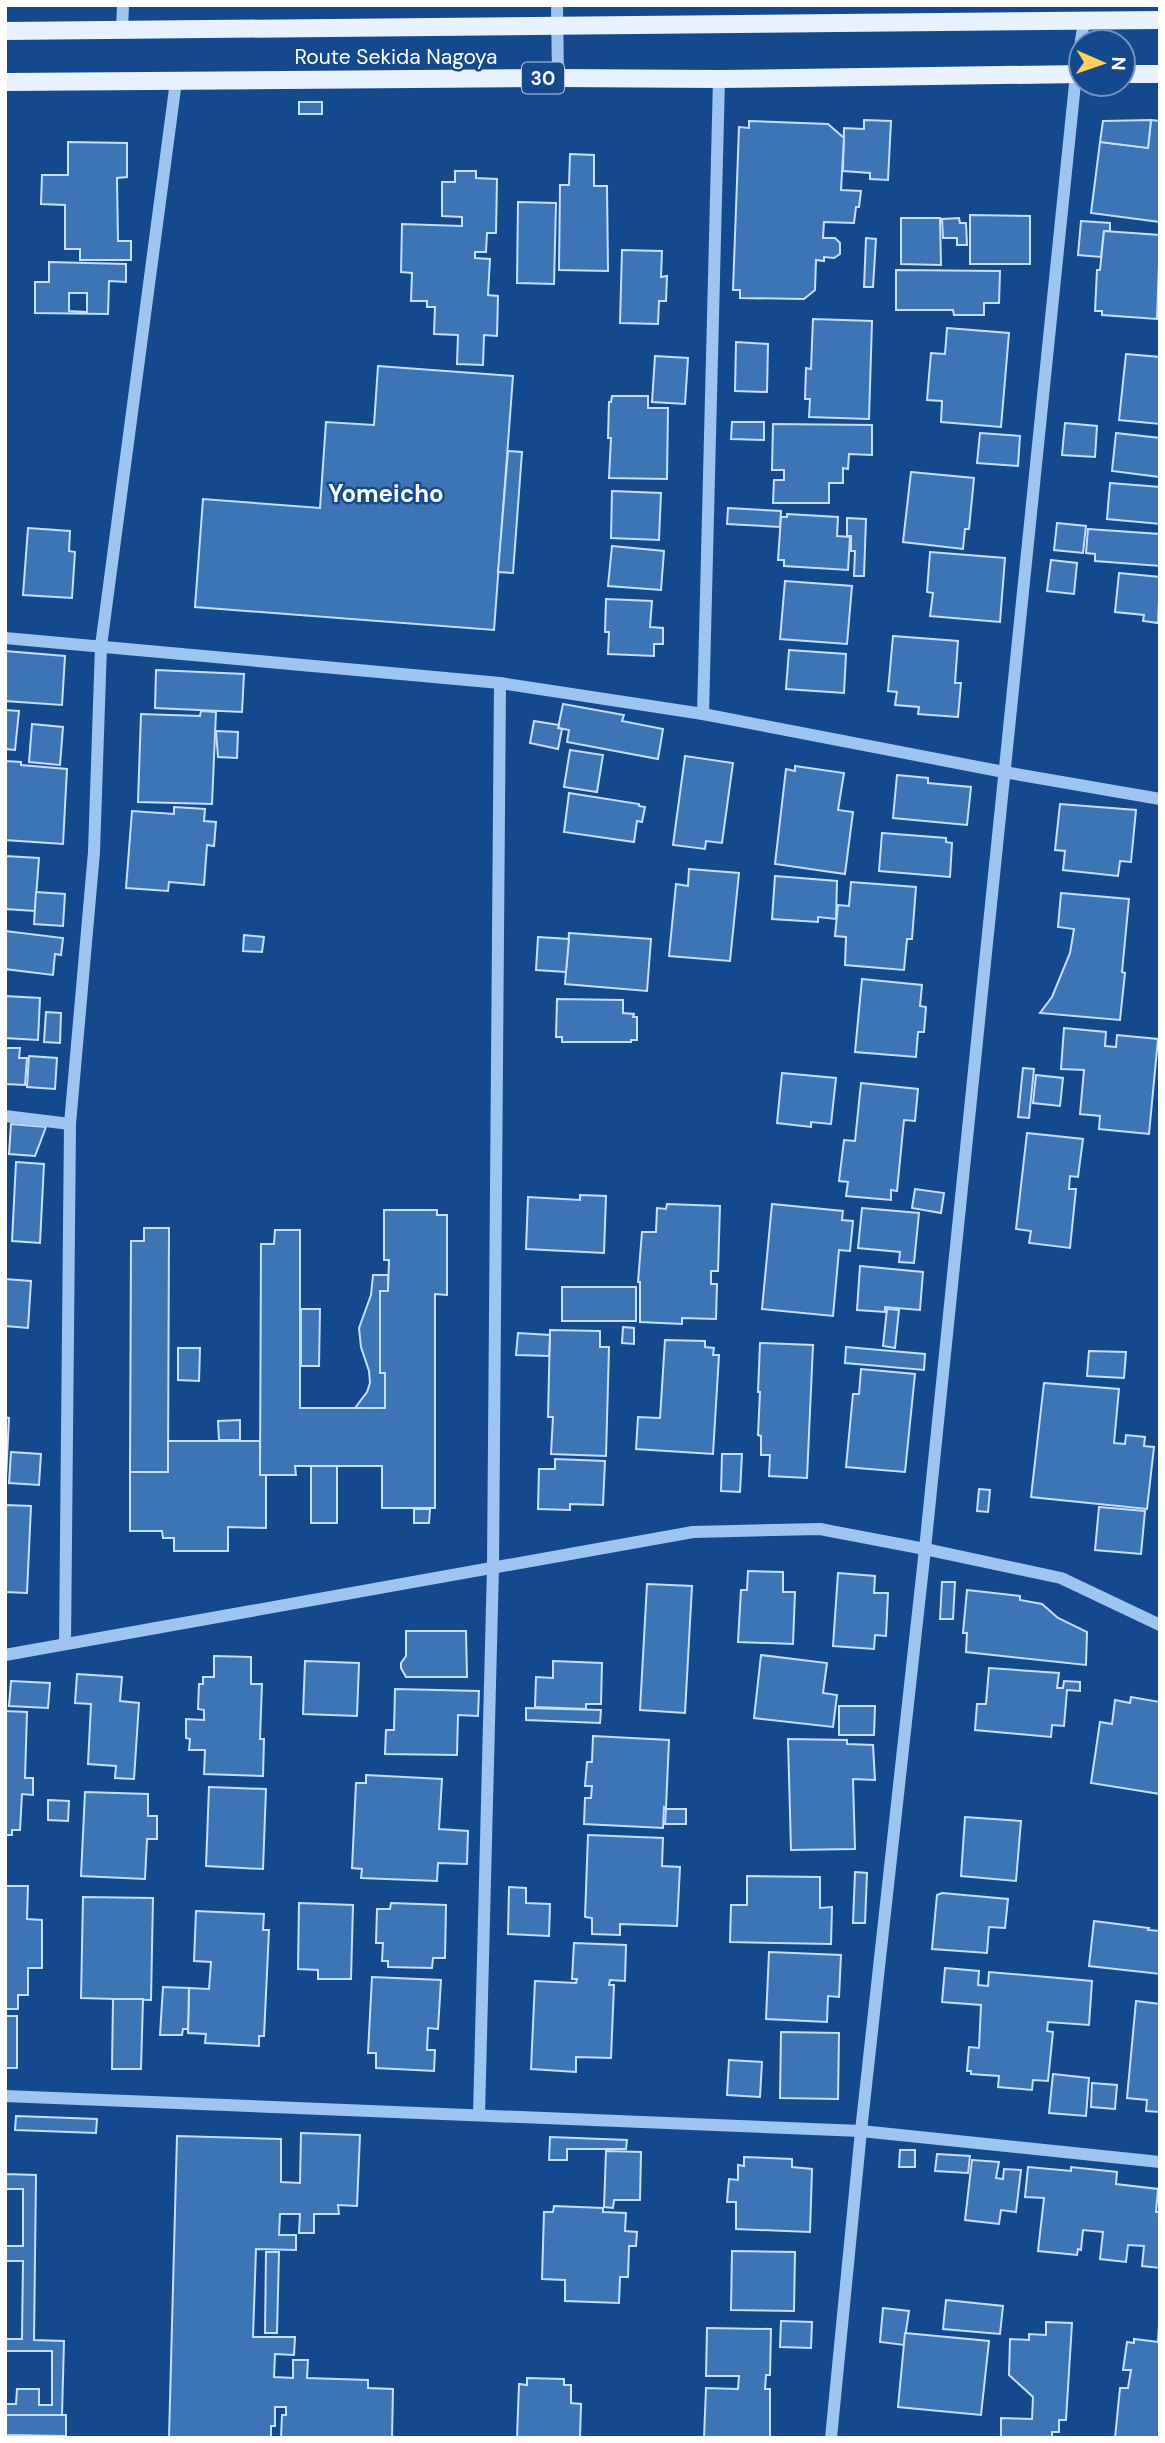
<svg xmlns="http://www.w3.org/2000/svg" width="1165" height="2443" font-family="'DM Sans',sans-serif">
  <style>
    .building { fill: #3d74b6; stroke: #c5defc; stroke-width: 2; fill-rule: evenodd }
    .lines { fill: none; stroke-linecap: round; stroke-linejoin: round }
    .minor { stroke: #9ec4f0; stroke-width: 12 }
    .major { stroke: #e8f1ff; stroke-width: 18 }
    .labels { text-anchor: middle; stroke-width: 5; stroke-linejoin: round; paint-order: stroke }
    .shield { fill: #144a8d; stroke: #b8c9dd; stroke-width: 2 }
    .shield-label { font-size: 19px; font-weight: bold; fill: #fff }
    .street-label { font-size: 21px; fill: #fff; stroke: #144a8d }
    .quarter-label { font-size: 24px; font-weight: bold; fill: #fff; stroke: #144a8d }
  </style>
  <rect width="100%" height="100%" fill="#144a8d"/>
  <g class="building">
    <rect x="299" y="102" width="23" height="12"/>
    <polygon points="864,120 891,121 888,180 870,179 870,173 843,171 844,128 864,129"/>
    <polygon points="1151,120 1160,121 1160,222 1091,213 1100,142 1148,148"/>
    <polygon points="1151,120 1148,148 1100,142 1103,121"/>
    <polygon points="749,121 828,124 844,138 841,190 861,191 859,207 856,207 854,223 824,222 823,238 835,238 840,243 840,254 834,258 824,257 824,261 816,260 815,290 804,299 740,298 740,290 733,290 739,127 749,128"/>
    <polygon points="68,142 127,143 127,177 117,178 118,241 131,241 131,260 80,260 80,249 65,249 65,205 41,204 42,175 68,175"/>
    <polygon points="570,154 594,155 594,186 607,186 608,271 559,270 560,185 569,185"/>
    <polygon points="455,171 476,171 476,178 497,179 496,233 487,233 486,252 475,252 475,258 490,259 488,295 498,296 497,336 484,335 483,365 457,364 458,335 434,334 435,307 427,307 427,301 411,301 412,273 401,272 402,224 462,226 462,217 442,216 442,182 455,182"/>
    <polygon points="518,202 556,203 554,284 517,283"/>
    <polygon points="970,215 1030,216 1030,264 970,264"/>
    <polygon points="901,218 940,218 941,265 901,264"/>
    <polygon points="959,218 960,223 966,223 967,245 957,245 957,238 943,238 942,219"/>
    <polygon points="1081,221 1110,223 1110,231 1104,231 1101,257 1078,255"/>
    <polygon points="1104,231 1160,235 1157,319 1102,315 1102,311 1095,311 1097,270 1100,270"/>
    <polygon points="866,238 876,239 873,287 864,287"/>
    <polygon points="622,250 662,251 661,277 667,276 666,301 659,301 658,324 620,323"/>
    <path d="M49,262L126,264V282L109,281L108,314L35,313V282H49ZM69,293H87V312L69,311Z"/>
    <polygon points="896,270 1000,271 999,303 984,303 984,315 954,315 953,310 896,310"/>
    <polygon points="813,319 872,321 869,419 809,417 810,399 805,399 806,368 811,369"/>
    <polygon points="947,328 1009,333 1001,427 941,422 942,401 927,400 931,353 945,354"/>
    <polygon points="736,342 768,344 767,392 735,391"/>
    <polygon points="1126,354 1160,357 1160,424 1119,420"/>
    <polygon points="655,356 688,358 685,404 652,402"/>
    <polygon points="378,366 513,376 494,630 195,607 203,499 320,508 326,422 374,425"/>
    <polygon points="612,396 648,396 648,408 668,408 667,479 609,478 611,438 608,438 609,402 611,402"/>
    <polygon points="732,422 764,422 764,440 731,439"/>
    <polygon points="1065,423 1097,426 1095,457 1062,455"/>
    <polygon points="773,424 872,425 872,455 849,454 848,469 843,468 843,483 829,483 829,503 773,503 774,480 784,480 784,470 772,470"/>
    <polygon points="980,433 1020,436 1018,466 977,463"/>
    <polygon points="1116,433 1160,438 1160,477 1112,471"/>
    <polygon points="508,451 522,452 513,573 498,572"/>
    <polygon points="911,472 974,478 969,529 965,529 963,549 903,542"/>
    <polygon points="1110,483 1160,487 1160,524 1107,519"/>
    <polygon points="612,491 661,493 659,540 611,538"/>
    <polygon points="728,508 781,511 780,527 727,524"/>
    <polygon points="787,514 838,517 837,536 850,537 848,570 784,566 784,560 778,560 781,517 787,517"/>
    <polygon points="847,518 866,519 864,576 854,576 855,551 851,551 851,536 847,536"/>
    <polygon points="1057,523 1086,526 1083,553 1054,550"/>
    <polygon points="28,528 70,531 69,551 75,552 72,598 23,595"/>
    <polygon points="1088,529 1160,534 1160,566 1095,561 1095,554 1086,553"/>
    <polygon points="612,546 664,551 661,590 608,586"/>
    <polygon points="930,552 1005,558 1000,622 930,616 933,593 927,592"/>
    <polygon points="1051,560 1077,563 1074,594 1047,591"/>
    <polygon points="1119,573 1160,577 1158,623 1143,621 1144,615 1115,612"/>
    <polygon points="785,581 852,586 847,644 780,639"/>
    <polygon points="606,599 652,601 650,627 663,628 663,644 654,644 654,656 608,654 609,632 605,632"/>
    <polygon points="893,636 958,641 955,683 961,683 958,717 918,714 919,707 895,705 897,692 888,691"/>
    <polygon points="789,650 846,654 844,693 786,689"/>
    <polygon points="5,651 65,656 62,705 5,701"/>
    <polygon points="156,670 244,674 242,712 155,708"/>
    <polygon points="563,704 624,715 622,721 663,729 658,759 567,742 569,730 558,728"/>
    <polygon points="5,710 19,711 15,750 5,749"/>
    <polygon points="201,711 216,712 212,804 138,802 141,714 200,716"/>
    <polygon points="534,721 559,725 558,728 562,729 558,749 530,743"/>
    <polygon points="32,724 63,727 60,765 29,762"/>
    <polygon points="216,731 238,732 237,758 218,757"/>
    <polygon points="570,750 603,755 597,792 564,787"/>
    <polygon points="685,756 733,763 722,843 706,841 705,849 673,845"/>
    <polygon points="5,761 21,762 21,765 67,769 63,844 5,840"/>
    <polygon points="795,766 844,773 838,810 853,812 845,874 775,864 786,769 795,771"/>
    <polygon points="897,775 928,778 928,783 971,787 967,825 893,818"/>
    <polygon points="569,793 639,804 639,806 645,807 642,822 637,821 634,842 564,832"/>
    <polygon points="1060,804 1136,810 1131,862 1120,861 1118,876 1063,870 1065,851 1055,850"/>
    <polygon points="174,807 205,809 204,821 216,822 214,846 207,845 204,885 169,882 168,891 126,888 132,811 174,814"/>
    <polygon points="882,833 946,838 946,842 952,843 950,877 879,871"/>
    <polygon points="5,856 39,858 35,911 5,909"/>
    <polygon points="689,869 739,873 730,961 669,956 676,884 688,886"/>
    <polygon points="775,876 837,881 836,919 818,917 818,922 772,919"/>
    <polygon points="851,882 916,887 912,939 907,939 904,970 845,965 846,937 835,936 838,905 849,906"/>
    <polygon points="36,892 65,894 63,926 34,924"/>
    <polygon points="1061,893 1129,899 1122,972 1125,973 1120,1020 1040,1013 1052,997 1070,953 1074,929 1058,927"/>
    <polygon points="5,931 63,938 61,955 55,954 53,975 5,969"/>
    <polygon points="569,933 651,939 647,991 565,984"/>
    <polygon points="244,935 264,937 262,952 243,951"/>
    <polygon points="538,937 569,939 566,972 536,970"/>
    <polygon points="862,979 922,985 920,1006 926,1007 924,1032 918,1032 916,1057 855,1052"/>
    <polygon points="5,996 40,998 38,1040 5,1038"/>
    <polygon points="557,999 623,1000 623,1013 634,1014 633,1017 637,1017 637,1040 631,1040 631,1042 562,1042 562,1037 556,1037"/>
    <polygon points="46,1012 61,1013 60,1043 44,1042"/>
    <polygon points="1064,1028 1106,1032 1105,1046 1116,1047 1117,1035 1158,1039 1149,1134 1099,1129 1100,1116 1080,1114 1084,1070 1061,1069"/>
    <polygon points="5,1048 20,1048 19,1058 27,1058 25,1085 5,1084"/>
    <polygon points="29,1056 57,1058 55,1089 27,1087"/>
    <polygon points="1023,1068 1034,1069 1029,1118 1018,1117"/>
    <polygon points="782,1073 836,1078 831,1124 811,1122 811,1127 777,1123"/>
    <polygon points="1036,1075 1063,1078 1060,1106 1033,1103"/>
    <polygon points="861,1083 918,1089 915,1121 904,1120 897,1191 891,1190 891,1200 846,1196 848,1182 839,1181 844,1140 855,1141"/>
    <polygon points="11,1124 46,1127 35,1156 9,1154"/>
    <polygon points="1027,1133 1083,1139 1078,1177 1070,1176 1069,1189 1076,1189 1070,1248 1029,1243 1031,1231 1016,1229"/>
    <polygon points="16,1162 44,1164 40,1243 12,1241"/>
    <polygon points="915,1189 944,1193 941,1213 912,1208"/>
    <polygon points="580,1195 606,1196 604,1253 526,1249 528,1197 580,1200"/>
    <polygon points="667,1204 720,1206 718,1271 711,1271 711,1284 717,1284 716,1319 682,1318 682,1324 640,1322 640,1282 638,1282 642,1232 656,1232 657,1208 666,1209"/>
    <polygon points="772,1204 843,1211 842,1220 853,1221 850,1251 839,1250 833,1316 762,1309"/>
    <polygon points="862,1208 919,1213 914,1263 899,1262 900,1252 858,1248"/>
    <polygon points="384,1210 437,1210 437,1215 447,1215 447,1295 435,1294 435,1508 382,1508 382,1466 295,1466 296,1475 260,1475 261,1244 274,1244 275,1230 300,1230 300,1408 385,1408 385,1373 380,1373 380,1291 388,1291 389,1260 384,1260"/>
    <polygon points="144,1228 169,1228 168,1472 130,1472 131,1241 144,1241"/>
    <polygon points="860,1266 923,1272 920,1310 885,1307 885,1312 857,1310"/>
    <polygon points="373,1275 388,1275 388,1291 380,1291 380,1373 385,1373 385,1408 355,1408 367,1392 370,1383 369,1371 361,1347 359,1328 371,1295"/>
    <polygon points="5,1279 31,1281 28,1328 5,1326"/>
    <rect x="562" y="1287" width="74" height="34"/>
    <polygon points="301,1309 320,1309 319,1366 301,1366"/>
    <polygon points="887,1309 899,1310 895,1348 883,1346"/>
    <polygon points="623,1327 634,1328 634,1344 622,1343"/>
    <polygon points="550,1330 600,1331 600,1347 609,1347 606,1456 551,1454 553,1417 548,1417"/>
    <polygon points="518,1333 550,1335 549,1356 516,1355"/>
    <polygon points="665,1340 705,1341 705,1347 714,1348 713,1355 719,1355 713,1454 636,1449 638,1417 660,1418"/>
    <polygon points="760,1343 813,1345 807,1478 769,1476 770,1455 761,1455 761,1436 758,1435 760,1392 758,1392"/>
    <polygon points="846,1347 925,1354 924,1370 845,1363"/>
    <polygon points="178,1348 200,1348 199,1381 178,1380"/>
    <polygon points="1089,1351 1126,1352 1124,1378 1087,1376"/>
    <polygon points="861,1369 915,1374 905,1472 846,1467 853,1394 859,1394"/>
    <polygon points="1044,1383 1119,1389 1114,1443 1125,1444 1126,1435 1145,1437 1144,1446 1154,1447 1147,1509 1031,1497"/>
    <polygon points="5,1417 9,1418 6,1478 5,1478"/>
    <polygon points="240,1420 240,1440 219,1440 218,1421"/>
    <polygon points="168,1441 260,1441 260,1475 266,1475 266,1528 228,1527 228,1551 174,1551 174,1538 163,1538 162,1531 130,1531 130,1472 168,1472"/>
    <polygon points="11,1452 41,1454 39,1485 9,1483"/>
    <polygon points="722,1454 742,1454 740,1492 721,1491"/>
    <polygon points="555,1459 605,1461 603,1505 570,1504 570,1510 538,1509 539,1469 555,1469"/>
    <rect x="311" y="1466" width="26" height="57"/>
    <polygon points="979,1489 990,1490 988,1512 977,1511"/>
    <polygon points="5,1505 31,1506 27,1593 5,1592"/>
    <polygon points="1099,1507 1145,1511 1141,1554 1095,1550"/>
    <polygon points="414,1509 430,1509 429,1523 414,1523"/>
    <polygon points="748,1571 783,1572 783,1592 795,1592 793,1644 738,1642 741,1590 747,1590"/>
    <polygon points="838,1573 875,1576 874,1593 888,1593 886,1636 875,1635 874,1649 833,1646"/>
    <polygon points="942,1582 955,1582 953,1619 940,1619"/>
    <polygon points="647,1584 692,1586 685,1713 640,1710"/>
    <polygon points="967,1590 1020,1596 1020,1600 1042,1604 1058,1618 1087,1632 1086,1665 966,1652 967,1633 963,1633"/>
    <polygon points="406,1631 466,1631 467,1677 406,1677 401,1668 401,1663 406,1656"/>
    <polygon points="761,1655 827,1663 823,1693 837,1695 833,1727 754,1718"/>
    <polygon points="214,1656 251,1657 251,1684 262,1684 260,1739 264,1739 263,1776 204,1774 205,1750 189,1750 190,1739 186,1738 186,1719 204,1720 204,1710 198,1709 199,1684 203,1684 203,1677 214,1677"/>
    <polygon points="305,1661 359,1663 357,1716 303,1714"/>
    <polygon points="553,1661 602,1663 601,1704 586,1704 586,1709 535,1707 536,1677 553,1678"/>
    <polygon points="989,1668 1059,1673 1057,1688 1063,1688 1064,1681 1080,1682 1080,1691 1067,1690 1064,1726 1052,1725 1051,1737 975,1730 977,1704 986,1704"/>
    <polygon points="77,1674 122,1677 120,1701 139,1703 134,1779 115,1778 116,1766 88,1764 91,1704 75,1703"/>
    <polygon points="11,1681 50,1683 48,1708 9,1706"/>
    <polygon points="395,1689 479,1691 478,1716 458,1715 457,1755 385,1754 386,1730 394,1730"/>
    <polygon points="1131,1697 1160,1702 1160,1794 1091,1783 1100,1722 1112,1724 1115,1700 1130,1703"/>
    <polygon points="839,1706 875,1706 874,1735 839,1735"/>
    <polygon points="526,1708 601,1710 600,1723 526,1720"/>
    <polygon points="5,1711 27,1712 25,1778 33,1778 33,1795 22,1794 20,1830 12,1830 12,1835 5,1835"/>
    <polygon points="593,1736 669,1740 666,1808 664,1807 663,1828 584,1824 585,1798 591,1798 592,1786 585,1786 587,1762 592,1762"/>
    <polygon points="788,1739 847,1740 847,1744 873,1745 875,1780 853,1779 855,1849 791,1850"/>
    <polygon points="366,1775 442,1779 439,1829 468,1831 467,1864 438,1863 437,1881 361,1878 362,1869 352,1868 356,1783 366,1783"/>
    <polygon points="209,1787 266,1789 263,1869 206,1866"/>
    <polygon points="85,1792 148,1794 148,1816 157,1816 157,1839 147,1839 145,1879 81,1876"/>
    <polygon points="48,1800 69,1801 68,1821 48,1820"/>
    <polygon points="666,1809 686,1809 686,1824 665,1824"/>
    <polygon points="965,1817 1021,1821 1016,1881 961,1876"/>
    <polygon points="588,1835 663,1838 662,1866 680,1867 677,1926 620,1924 620,1935 592,1934 592,1918 585,1917"/>
    <polygon points="855,1872 867,1873 865,1923 853,1923"/>
    <polygon points="747,1876 820,1877 820,1908 832,1907 831,1944 730,1942 731,1905 747,1905"/>
    <polygon points="5,1886 28,1886 27,1919 42,1920 42,1968 28,1968 28,1995 18,1995 18,2009 5,2009"/>
    <polygon points="509,1887 526,1888 526,1903 550,1904 549,1936 508,1934"/>
    <polygon points="942,1893 1008,1899 1005,1928 989,1927 987,1953 932,1949 937,1895"/>
    <polygon points="83,1897 153,1898 151,2000 81,1998"/>
    <polygon points="299,1903 353,1905 351,1979 318,1979 318,1970 298,1969"/>
    <polygon points="391,1903 446,1905 445,1958 433,1958 432,1968 388,1967 388,1961 382,1961 383,1943 376,1943 377,1909 390,1909"/>
    <polygon points="196,1911 264,1914 263,1930 269,1930 264,2036 259,2036 259,2046 205,2043 206,2034 188,2033 189,1988 209,1989 211,1962 194,1961"/>
    <polygon points="1094,1921 1149,1928 1148,1930 1160,1931 1160,1974 1089,1966"/>
    <polygon points="574,1943 626,1945 625,1981 610,1980 609,1985 614,1985 611,2058 576,2057 576,2072 531,2069 535,1981 576,1983 577,1979 572,1979"/>
    <polygon points="769,1952 841,1955 839,1997 828,1996 827,2022 766,2019"/>
    <polygon points="945,1968 979,1971 978,1985 988,1986 989,1972 1092,1981 1089,2025 1048,2022 1047,2031 1053,2032 1048,2081 1033,2080 1032,2090 998,2087 999,2076 971,2074 971,2071 967,2071 969,2047 979,2048 981,2005 942,2002"/>
    <polygon points="372,1977 441,1980 438,2029 428,2028 427,2050 435,2050 434,2071 376,2068 376,2053 368,2053"/>
    <polygon points="163,1987 189,1988 188,2029 183,2029 182,2035 160,2035"/>
    <polygon points="113,1999 143,1999 141,2069 112,2069"/>
    <polygon points="1136,2001 1160,2004 1160,2112 1146,2111 1147,2100 1127,2098"/>
    <rect x="5" y="2016" width="12" height="52"/>
    <polygon points="781,2032 839,2033 838,2099 780,2098"/>
    <polygon points="729,2060 762,2062 760,2097 727,2095"/>
    <polygon points="1053,2074 1089,2078 1086,2116 1049,2113"/>
    <polygon points="1092,2083 1117,2085 1115,2109 1091,2107"/>
    <polygon points="16,2116 97,2119 96,2133 15,2130"/>
    <polygon points="301,2133 360,2135 357,2206 338,2205 339,2214 314,2214 314,2233 299,2233 300,2214 280,2214 279,2235 296,2235 296,2250 256,2249 253,2337 295,2337 294,2355 275,2354 274,2377 293,2378 293,2360 308,2360 307,2378 368,2380 368,2388 393,2389 392,2438 281,2438 282,2415 286,2415 286,2407 275,2407 275,2426 271,2426 271,2438 169,2438 177,2136 281,2139 281,2182 300,2183"/>
    <polygon points="550,2137 627,2140 626,2149 567,2149 567,2160 549,2160"/>
    <polygon points="900,2150 915,2150 915,2167 899,2167"/>
    <polygon points="606,2151 641,2152 640,2200 614,2200 613,2208 604,2207"/>
    <polygon points="937,2154 970,2156 968,2173 935,2171"/>
    <polygon points="744,2157 792,2159 792,2167 812,2169 810,2232 736,2229 736,2202 727,2202 729,2179 738,2180 738,2165 744,2166"/>
    <polygon points="972,2160 999,2162 996,2178 1003,2179 1004,2169 1021,2170 1016,2212 1001,2210 999,2224 965,2220"/>
    <polygon points="1028,2167 1071,2171 1071,2167 1117,2172 1116,2184 1158,2189 1156,2212 1160,2212 1160,2268 1142,2266 1144,2246 1128,2245 1126,2262 1100,2259 1103,2232 1083,2230 1081,2250 1078,2249 1077,2255 1038,2251 1044,2198 1025,2197"/>
    <polygon points="5,2168 6,2174 36,2175 34,2340 64,2341 62,2415 5,2415 5,2404 16,2404 17,2389 39,2389 39,2405 52,2405 52,2351 5,2351 5,2339 22,2339 23,2261 5,2261 5,2246 23,2246 23,2189 5,2189"/>
    <polygon points="554,2206 603,2208 603,2212 626,2213 625,2231 637,2232 636,2246 629,2246 628,2277 620,2277 619,2303 565,2301 565,2280 542,2279 544,2212 553,2212"/>
    <polygon points="732,2251 795,2252 794,2311 731,2310"/>
    <polygon points="266,2252 279,2252 277,2333 265,2333"/>
    <polygon points="946,2300 1003,2306 1000,2334 943,2329"/>
    <polygon points="883,2308 909,2311 904,2345 880,2342"/>
    <polygon points="781,2321 812,2322 811,2348 780,2347"/>
    <polygon points="1046,2322 1072,2323 1066,2420 1059,2420 1059,2432 1052,2432 1052,2438 1001,2438 1001,2418 1032,2419 1033,2397 1009,2375 1010,2339 1029,2340 1029,2334 1046,2335"/>
    <polygon points="1159,2325 1160,2438 1115,2438 1120,2388 1128,2388 1131,2370 1123,2370 1127,2342 1134,2343 1134,2339 1158,2342"/>
    <polygon points="707,2328 771,2329 770,2375 766,2375 765,2389 770,2389 770,2438 704,2438 706,2388 738,2389 739,2376 706,2376"/>
    <polygon points="905,2333 989,2341 981,2415 898,2407"/>
    <polygon points="527,2378 564,2379 564,2385 571,2385 571,2403 581,2404 580,2438 517,2438 519,2384 527,2385"/>
    <polygon points="5,2415 66,2415 66,2436 5,2435"/>
  </g>
  <g class="lines">
    <g class="minor">
      <polyline points="557,5 558,78"/>
      <polyline points="122,30 123,5"/>
      <polyline points="5,638 500,683 703,714 1004,772 1160,799"/>
      <polyline points="703,714 719,79"/>
      <polyline points="5,1116 70,1124"/>
      <polyline points="65,1644 70,1124 94,852 101,646 176,81"/>
      <polyline points="5,1655 693,1532 820,1529 925,1549 1061,1578 1160,1625"/>
      <polyline points="5,2096 861,2131 1160,2162"/>
      <polyline points="479,2115 493,1567 500,683"/>
      <polyline points="831,2438 861,2131 925,1549 1076,74 1084,21"/>
    </g>
    <g class="major">
      <polyline points="5,31 1160,20"/>
      <polyline points="1123,74 1160,74"/>
      <polyline points="5,82 558,78 719,79 1081,74"/>
    </g>
  </g>
  <g class="labels">
    <rect class="shield" x="522" y="62.5" width="42" height="31" rx="5"/>
    <g class="shield-label">
      <text x="543" y="85">30</text>
    </g>
    <g class="street-label">
      <text x="396" y="64">Route Sekida Nagoya</text>
    </g>
    <g class="quarter-label">
      <text x="386" y="502">Yomeicho</text>
    </g>
  </g>
  <rect width="1165" height="2443" fill="none" stroke="#ffffff" stroke-width="14"/>
  <g transform="translate(1102 63) rotate(92)"><circle r="33" fill="#144a8d" stroke="#7292bb" stroke-width="2"/>
  <path d="M0-5L12 26L0 18L-12 26Z" fill="#ffcf5e"/>
  <text y="-10" font-size="19" font-weight="bold" text-anchor="middle" fill="#ffffff">N</text>
  </g>
</svg>
